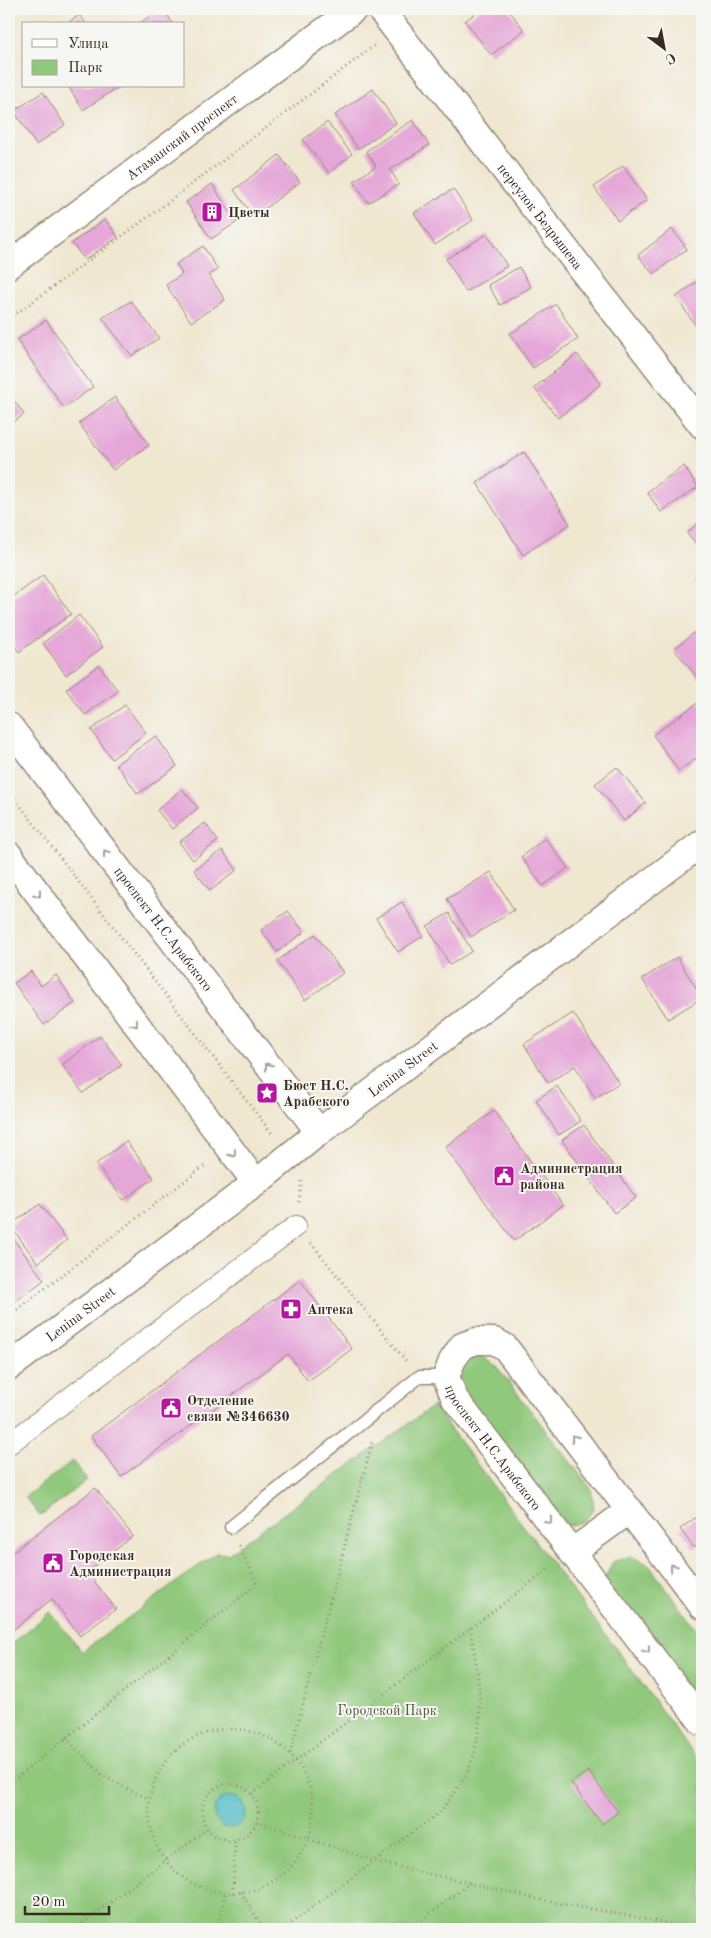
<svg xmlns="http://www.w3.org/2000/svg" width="711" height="1938" font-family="'Old Standard TT',serif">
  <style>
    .green { fill: #90c87b; stroke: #66794c }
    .water { fill: #4bbac4; stroke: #437271 }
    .building { fill: #e5a7d8 }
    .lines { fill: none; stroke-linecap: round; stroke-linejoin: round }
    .service-casing { stroke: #968878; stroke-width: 15 }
    .pedestrian-casing { stroke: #968878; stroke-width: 22 }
    .minor-casing { stroke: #968878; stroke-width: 29 }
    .path { stroke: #968878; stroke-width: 3; stroke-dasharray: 1 4; stroke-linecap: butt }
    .service { stroke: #fff; stroke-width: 12 }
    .pedestrian { stroke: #fff; stroke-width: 20 }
    .minor { stroke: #fff; stroke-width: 26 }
    .oneway { stroke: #a79f9a }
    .labels { text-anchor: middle; stroke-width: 4; stroke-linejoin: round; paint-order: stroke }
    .street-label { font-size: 14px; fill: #3b2a1e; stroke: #f6f6f2 }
    .poi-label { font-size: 14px; font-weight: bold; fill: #3b2a1e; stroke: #f6f6f2; text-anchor: start }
    .park-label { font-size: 14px; fill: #54593a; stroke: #f6f6f2 }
  </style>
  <rect width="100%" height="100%" fill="#f6f6f2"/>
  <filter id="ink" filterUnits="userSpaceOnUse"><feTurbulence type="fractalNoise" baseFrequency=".02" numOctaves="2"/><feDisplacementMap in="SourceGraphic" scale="10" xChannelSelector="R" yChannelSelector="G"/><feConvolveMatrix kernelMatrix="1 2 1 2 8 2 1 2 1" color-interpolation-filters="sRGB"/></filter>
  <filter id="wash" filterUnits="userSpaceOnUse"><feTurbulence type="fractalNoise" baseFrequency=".0096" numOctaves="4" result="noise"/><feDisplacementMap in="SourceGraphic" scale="20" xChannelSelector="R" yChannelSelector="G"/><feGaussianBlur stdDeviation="1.12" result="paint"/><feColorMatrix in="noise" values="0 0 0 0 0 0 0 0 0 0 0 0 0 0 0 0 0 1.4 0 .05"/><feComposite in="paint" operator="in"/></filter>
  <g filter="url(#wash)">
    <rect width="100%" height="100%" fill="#f0e7d1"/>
    <g class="green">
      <polygon points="479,1354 497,1367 591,1489 594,1508 585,1521 568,1526 456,1394 461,1360"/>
      <polygon points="433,1406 620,1654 702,1766 702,1929 9,1929 9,1646 50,1612 82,1652 216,1553 228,1554"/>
      <polygon points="72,1461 87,1480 40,1516 25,1497"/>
      <polygon points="630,1556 648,1564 702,1637 702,1722 603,1581 613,1562"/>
    </g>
    <circle class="water" cx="230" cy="1812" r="16"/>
    <g id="blocks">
      <g class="building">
        <polygon points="162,9 164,9 173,24 138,24"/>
        <polygon points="481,9 508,9 524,30 491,55 465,21"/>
        <polygon points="80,15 86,24 66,24"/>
        <polygon points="68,86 120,86 83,110"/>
        <polygon points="373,89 396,123 358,149 335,115"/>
        <polygon points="43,92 65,125 36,145 14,111"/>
        <polygon points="413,120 429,145 390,170 399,184 368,203 354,181 376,166 366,151"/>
        <polygon points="327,122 352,154 329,173 303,140"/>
        <polygon points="279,155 300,182 254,217 234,190"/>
        <polygon points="623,166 647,200 618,221 594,187"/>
        <polygon points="212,184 237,222 211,239 186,202"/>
        <polygon points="453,189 473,220 435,245 414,213"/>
        <polygon points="105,219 118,237 85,260 72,243"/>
        <polygon points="672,229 687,249 653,274 638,255"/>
        <polygon points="487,234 507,266 466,292 446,259"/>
        <polygon points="203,246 218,270 209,275 225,300 191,322 166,285 182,274 176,264"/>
        <polygon points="519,267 531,287 500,305 488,285"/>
        <polygon points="702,278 702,335 676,297"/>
        <polygon points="131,301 159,338 132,356 102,318"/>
        <polygon points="556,304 578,339 533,368 510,334"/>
        <polygon points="46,320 93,387 64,408 17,340"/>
        <polygon points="577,354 601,384 558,418 534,388"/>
        <polygon points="9,394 24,414 9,426"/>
        <polygon points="115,397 149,445 113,470 79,423"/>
        <polygon points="524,452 570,524 523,555 477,483"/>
        <polygon points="684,466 698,487 661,512 647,492"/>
        <polygon points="702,520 702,546 700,548 687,533"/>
        <polygon points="702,571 702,586 695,577"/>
        <polygon points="43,575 71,614 19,652 9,638 9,600"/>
        <polygon points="79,615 103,647 66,675 43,643"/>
        <polygon points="702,626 702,683 674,649"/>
        <polygon points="99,665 118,691 85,715 66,689"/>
        <polygon points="699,702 702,707 702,754 679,771 653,735"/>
        <polygon points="125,705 146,733 112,759 91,730"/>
        <polygon points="156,736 177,766 138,794 116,764"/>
        <polygon points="617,767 646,803 624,821 595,784"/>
        <polygon points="182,789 198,808 172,829 157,810"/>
        <polygon points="205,823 218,841 193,860 179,842"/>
        <polygon points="545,838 568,868 543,886 521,857"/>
        <polygon points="222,850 237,870 210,891 194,870"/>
        <polygon points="491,872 514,910 471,937 447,899"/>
        <polygon points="402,902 423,936 398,952 376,918"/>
        <polygon points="288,911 304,932 277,952 261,930"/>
        <polygon points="449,913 472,951 450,965 427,926"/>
        <polygon points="315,934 343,973 305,1000 277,961"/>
        <polygon points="677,957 702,998 668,1019 642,979"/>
        <polygon points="31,971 41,986 56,975 75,1003 44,1025 14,983"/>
        <polygon points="573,1013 619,1083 595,1098 575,1066 548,1083 524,1044"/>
        <polygon points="100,1036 122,1065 83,1093 62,1065"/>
        <polygon points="557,1086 581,1121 559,1135 536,1100"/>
        <polygon points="494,1111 563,1205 514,1241 445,1147"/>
        <polygon points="584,1125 636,1198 614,1213 562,1140"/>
        <polygon points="126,1141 154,1178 124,1200 96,1164"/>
        <polygon points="40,1204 67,1240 38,1263 10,1225"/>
        <polygon points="9,1233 44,1280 9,1306"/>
        <polygon points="300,1280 352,1349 308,1381 288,1354 121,1477 91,1436"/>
        <polygon points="95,1488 133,1536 87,1572 116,1609 80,1636 52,1599 9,1633 9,1555"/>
        <polygon points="702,1513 702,1542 694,1548 680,1529"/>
        <polygon points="588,1771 618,1812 602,1824 571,1783"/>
      </g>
    </g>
  </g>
  <g filter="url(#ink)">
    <use href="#blocks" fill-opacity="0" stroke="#968878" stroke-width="1"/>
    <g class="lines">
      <g class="service-casing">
        <polyline id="service" points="231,1527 419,1377 446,1377"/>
      </g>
      <g class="pedestrian-casing">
        <polyline id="pedestrian" points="9,1444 296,1226"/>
      </g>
      <g class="minor-casing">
        <g id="minor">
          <path id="s1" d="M380,9L702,425"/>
          <path id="s2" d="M9,265L354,9"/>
          <path id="s3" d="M9,726L319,1132"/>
          <polyline points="9,855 256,1183"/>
          <path id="s4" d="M9,1367L256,1183L319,1132L702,843"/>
          <polyline points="572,1552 630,1510"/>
          <path id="s5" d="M702,1606L505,1347L494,1341H476L462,1346L452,1361L446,1377L455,1399L702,1722"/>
        </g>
      </g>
      <g class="path">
        <polyline points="418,13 423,9"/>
        <polyline points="9,319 163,206 375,45"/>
        <polyline points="9,791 273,1135"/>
        <polyline points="299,1202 302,1181"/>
        <polyline points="311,1243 406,1361"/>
        <polyline points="9,1316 207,1164"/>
        <circle cx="231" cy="1811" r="82"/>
        <polyline points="66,1738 102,1775 135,1793 149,1798"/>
        <polyline points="290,1753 372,1442"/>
        <circle cx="230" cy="1812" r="28"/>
        <polyline points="9,1784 257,1584 239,1545"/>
        <polyline points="252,1794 550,1568"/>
        <polyline points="257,1821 374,1861 542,1900 689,1927"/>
        <polyline points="241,1892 263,1929"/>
        <polyline points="233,1893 235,1840"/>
        <polyline points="75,1929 207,1829"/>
        <polyline points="217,1929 225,1893"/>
        <path d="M283,1929L440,1812C450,1798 461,1785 468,1770C488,1727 478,1673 470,1628"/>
        <polyline points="410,1929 470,1883"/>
        <polyline points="687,1929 702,1918"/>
      </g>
      <use href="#service" class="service"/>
      <use href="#pedestrian" class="pedestrian"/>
      <use href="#minor" class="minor"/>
    </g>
    <defs><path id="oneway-chevron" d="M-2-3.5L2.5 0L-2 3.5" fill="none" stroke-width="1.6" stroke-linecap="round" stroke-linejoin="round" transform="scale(1.25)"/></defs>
    <g class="oneway">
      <use href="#oneway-chevron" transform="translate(106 853) rotate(-127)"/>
      <use href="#oneway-chevron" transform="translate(38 894) rotate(53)"/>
      <use href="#oneway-chevron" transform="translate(135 1024) rotate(53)"/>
      <use href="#oneway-chevron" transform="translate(268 1066) rotate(-127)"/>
      <use href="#oneway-chevron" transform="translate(233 1154) rotate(52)"/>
      <use href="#oneway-chevron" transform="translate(574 1438) rotate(-128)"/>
      <use href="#oneway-chevron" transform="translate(549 1521) rotate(52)"/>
      <use href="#oneway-chevron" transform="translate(673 1567) rotate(-127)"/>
      <use href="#oneway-chevron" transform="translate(647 1650) rotate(53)"/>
    </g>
  </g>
  <defs>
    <g id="building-square" transform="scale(1.125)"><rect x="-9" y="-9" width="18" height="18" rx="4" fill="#b5179e" stroke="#f6f6f2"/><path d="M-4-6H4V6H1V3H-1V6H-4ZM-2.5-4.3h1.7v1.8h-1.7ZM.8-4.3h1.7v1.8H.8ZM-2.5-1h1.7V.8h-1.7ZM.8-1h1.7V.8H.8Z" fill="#fff"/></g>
    <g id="sight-square" transform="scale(1.125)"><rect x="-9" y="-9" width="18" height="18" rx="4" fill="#b5179e" stroke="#f6f6f2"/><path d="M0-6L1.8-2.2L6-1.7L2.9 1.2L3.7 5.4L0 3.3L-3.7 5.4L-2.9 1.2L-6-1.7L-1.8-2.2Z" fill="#fff"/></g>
    <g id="civic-square" transform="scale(1.125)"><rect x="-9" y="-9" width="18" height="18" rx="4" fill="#b5179e" stroke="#f6f6f2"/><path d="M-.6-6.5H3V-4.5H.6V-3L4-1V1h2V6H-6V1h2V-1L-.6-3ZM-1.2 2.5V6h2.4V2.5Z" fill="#fff"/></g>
    <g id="pharmacy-square" transform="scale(1.125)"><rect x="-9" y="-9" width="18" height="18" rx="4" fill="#b5179e" stroke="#f6f6f2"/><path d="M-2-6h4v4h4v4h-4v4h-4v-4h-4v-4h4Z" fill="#fff"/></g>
  </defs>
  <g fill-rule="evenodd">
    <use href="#building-square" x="212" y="212"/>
    <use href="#sight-square" x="267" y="1093"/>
    <use href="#civic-square" x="504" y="1176"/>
    <use href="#pharmacy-square" x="291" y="1309"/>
    <use href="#civic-square" x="171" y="1408"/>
    <use href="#civic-square" x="53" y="1563"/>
  </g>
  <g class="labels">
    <g class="street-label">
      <text dy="5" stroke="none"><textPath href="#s2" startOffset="215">Атаманский проспект</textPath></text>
      <text dy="5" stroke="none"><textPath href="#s1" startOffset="262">переулок Бедрышева</textPath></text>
      <text dy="5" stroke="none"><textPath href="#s3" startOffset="255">проспект Н.С.Арабского</textPath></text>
      <text dy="5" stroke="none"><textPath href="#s4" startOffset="494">Lenina Street</textPath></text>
      <text dy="5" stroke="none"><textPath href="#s4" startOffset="89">Lenina Street</textPath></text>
      <text dy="5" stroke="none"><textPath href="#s5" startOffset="491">проспект Н.С.Арабского</textPath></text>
    </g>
    <g class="poi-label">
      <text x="228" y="217">Цветы</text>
      <text x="283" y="1090">Бюст Н.С.<tspan x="283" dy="16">Арабского</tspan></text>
      <text x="520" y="1173">Администрация<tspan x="520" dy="16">района</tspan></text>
      <text x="307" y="1314">Аптека</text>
      <text x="187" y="1405">Отделение<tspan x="187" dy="16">связи №346630</tspan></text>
      <text x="69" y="1560">Городская<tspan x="69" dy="16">Администрация</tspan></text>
    </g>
    <g class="park-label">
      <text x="387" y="1715">Городской Парк</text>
    </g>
  </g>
  <rect width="711" height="1938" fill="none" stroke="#f6f6f2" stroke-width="30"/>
  <rect x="22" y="22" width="162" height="65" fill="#f6f6f2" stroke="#aba49d"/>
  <rect x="32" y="39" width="25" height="8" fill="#ffffff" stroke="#aba49d"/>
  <text x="68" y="48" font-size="15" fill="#3b2a1e">Улица</text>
  <rect x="32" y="60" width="25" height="15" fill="#90c87b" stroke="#aba49d"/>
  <text x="68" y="72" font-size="15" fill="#3b2a1e">Парк</text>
  <g transform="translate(664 48) rotate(148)" stroke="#f6f6f2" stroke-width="4" paint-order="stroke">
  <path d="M0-4L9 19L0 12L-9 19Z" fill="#3b2a1e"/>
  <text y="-8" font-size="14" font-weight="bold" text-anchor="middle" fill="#3b2a1e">С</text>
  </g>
  <path d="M25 1906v8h84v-8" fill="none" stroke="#3b2a1e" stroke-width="2.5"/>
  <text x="32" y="1906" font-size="15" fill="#3b2a1e" stroke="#f6f6f2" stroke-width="4" paint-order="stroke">20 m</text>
</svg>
